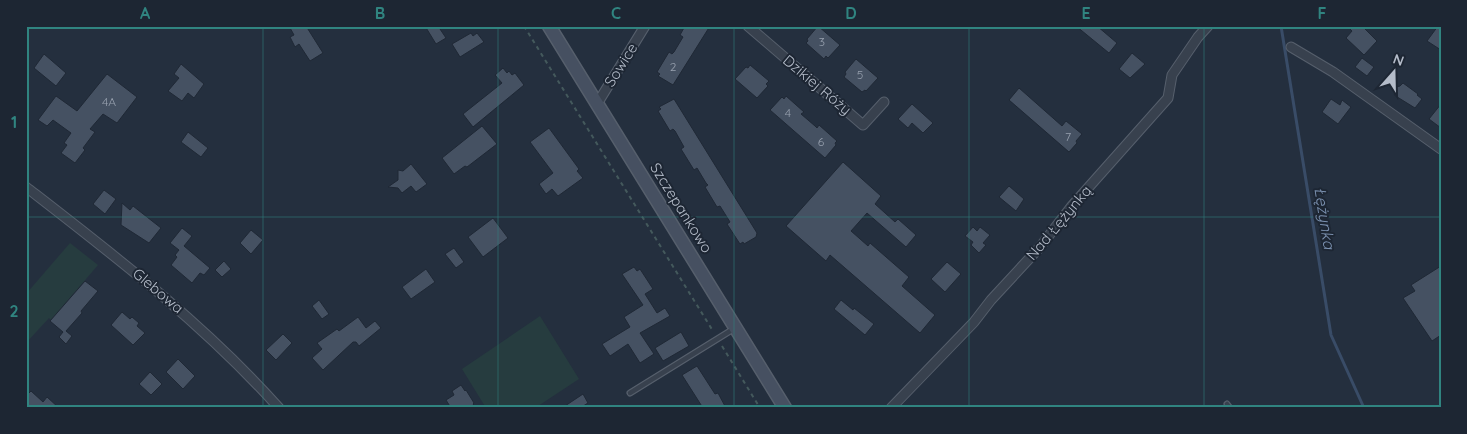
<svg xmlns="http://www.w3.org/2000/svg" width="1467" height="434" font-family="Quicksand,sans-serif">
  <style>
    .green { fill: #263c3f }
    .lines { fill: none; stroke-linecap: round; stroke-linejoin: round }
    .stream { stroke: #394c67; stroke-width: 3 }
    .building { fill: #455162; stroke: #1f2835 }
    .lane-casing { stroke: #565f6c; stroke-width: 7 }
    .street-casing { stroke: #565f6c; stroke-width: 11 }
    .secondary-casing { stroke: #565f6c; stroke-width: 15 }
    .path { stroke: #44595c; stroke-width: 2; stroke-dasharray: 4 4; stroke-linecap: butt }
    .lane { stroke: #38414e; stroke-width: 4.5 }
    .street { stroke: #38414e; stroke-width: 9 }
    .secondary { stroke: #465061; stroke-width: 12 }
    .grid { fill: none; stroke: #308480; stroke-width: 1; stroke-opacity: 0.55 }
    .labels { text-anchor: middle; stroke-width: 4; stroke-linejoin: round; paint-order: stroke }
    .number-label { font-size: 12px; fill: #98a1af }
    .street-label { font-size: 15px; fill: #b4bcc9; stroke: #1d2633 }
    .water-label { font-size: 16px; font-style: italic; fill: #7c92b1; stroke: #1d2633 }
    .neatline { fill: none; stroke: #308480; stroke-width: 2 }
    .grid-label { font-size: 16px; text-anchor: middle; font-weight: bold; fill: #308480 }
  </style>
  <rect width="100%" height="100%" fill="#242f3e"/>
  <g class="green">
    <polygon points="70,243 98,265 51,320 49,318 26,343 26,294"/>
    <polygon points="540,316 579,379 535,408 486,408 462,369"/>
  </g>
  <g class="lines">
    <polyline class="stream" points="1281,26 1331,335 1364,408"/>
  </g>
  <g class="building">
    <polygon points="289,26 306,26 323,53 310,61 299,44 295,47 290,37 294,35"/>
    <polygon points="425,26 438,26 446,38 436,44"/>
    <polygon points="685,26 710,26 673,85 658,76 660,74 657,72 669,52 672,54 674,52 683,37 680,35"/>
    <polygon points="818,26 840,45 828,58 826,56 824,59 806,43 808,41 807,39"/>
    <polygon points="1076,26 1097,26 1117,43 1109,53"/>
    <polygon points="1347,26 1362,26 1377,41 1364,55 1346,38 1352,31"/>
    <polygon points="1438,26 1441,26 1441,50 1427,41"/>
    <polygon points="471,33 473,36 477,33 484,42 460,57 452,44"/>
    <polygon points="1132,53 1145,64 1130,78 1119,69"/>
    <polygon points="44,54 66,73 56,86 34,68"/>
    <polygon points="1362,58 1374,67 1367,76 1355,67"/>
    <polygon points="856,59 878,78 866,91 865,90 862,92 844,77 846,74 845,72"/>
    <polygon points="181,64 204,84 194,98 188,93 182,101 168,91 179,78 174,74"/>
    <polygon points="750,65 769,81 766,84 768,86 757,98 735,79 746,67 748,68"/>
    <polygon points="503,68 507,73 509,71 512,75 515,73 524,85 473,127 463,114 502,83 495,75"/>
    <polygon points="107,74 137,97 117,123 103,114 90,129 95,132 83,148 85,150 75,163 61,153 67,145 64,143 71,133 53,120 47,126 38,120 56,96 77,111"/>
    <polygon points="1403,83 1418,94 1417,95 1422,99 1415,108 1394,95 1397,91 1396,87 1400,86"/>
    <polygon points="1019,88 1062,126 1066,121 1082,134 1076,141 1077,143 1069,152 1009,100"/>
    <polygon points="786,96 804,112 801,114 815,126 817,128 819,125 837,141 835,143 836,145 825,158 770,110 782,97 784,99"/>
    <polygon points="674,99 757,233 756,237 744,244 743,242 740,244 727,224 730,222 720,206 717,207 705,187 708,185 706,183 697,168 694,170 681,149 684,147 675,131 673,129 670,131 658,111 661,109 659,107"/>
    <polygon points="1331,99 1340,105 1342,100 1351,107 1338,124 1322,112"/>
    <polygon points="912,104 933,123 923,133 912,123 908,128 898,119"/>
    <polygon points="1441,104 1441,128 1429,119"/>
    <polygon points="482,126 497,144 467,167 465,166 454,174 442,158"/>
    <polygon points="549,128 579,169 577,171 583,178 558,196 552,189 546,194 539,184 553,173 530,142"/>
    <polygon points="188,132 208,148 201,157 181,142"/>
    <polygon points="843,162 881,196 875,204 895,222 898,219 916,235 906,247 867,213 851,231 868,246 870,243 909,277 902,286 935,315 920,333 830,255 826,261 786,226"/>
    <polygon points="411,164 427,184 416,192 411,186 402,193 398,188 388,187 398,180 398,170 403,171"/>
    <polygon points="1009,186 1024,199 1016,211 999,197"/>
    <polygon points="104,190 116,199 105,214 93,204"/>
    <polygon points="122,203 130,210 133,206 161,228 149,243 121,225"/>
    <polygon points="493,218 508,238 483,257 468,237"/>
    <polygon points="973,227 977,231 980,227 990,235 983,243 986,245 979,253 971,245 973,242 965,236"/>
    <polygon points="182,228 192,236 184,246 210,268 204,275 200,273 192,283 171,265 177,257 175,255 179,250 170,243"/>
    <polygon points="251,230 263,240 251,254 240,243"/>
    <polygon points="454,248 464,262 456,268 445,254"/>
    <polygon points="224,261 231,269 222,277 215,270"/>
    <polygon points="947,262 961,274 945,292 931,279"/>
    <polygon points="1441,266 1441,335 1432,341 1403,298 1415,291 1411,285"/>
    <polygon points="634,267 637,271 640,269 653,289 645,294 657,313 665,308 670,316 640,333 654,354 640,363 628,344 610,356 602,344 630,327 624,317 643,305 622,274"/>
    <polygon points="426,269 435,282 411,299 402,287"/>
    <polygon points="85,281 98,291 81,311 82,313 66,331 72,336 66,344 59,337 63,332 50,321"/>
    <polygon points="319,300 329,314 322,319 312,306"/>
    <polygon points="841,300 853,310 854,308 874,324 865,335 834,309"/>
    <polygon points="122,312 130,319 132,317 139,323 137,326 145,333 133,345 111,325"/>
    <polygon points="358,317 366,328 375,321 381,328 359,346 356,342 353,342 323,370 312,358 322,349 317,343 337,329 339,331"/>
    <polygon points="681,332 689,346 663,361 655,348"/>
    <polygon points="283,334 292,343 276,360 266,350"/>
    <polygon points="178,359 195,376 183,389 166,372"/>
    <polygon points="697,366 715,394 718,393 726,408 703,408 682,375"/>
    <polygon points="150,372 162,384 151,395 139,384"/>
    <polygon points="461,385 465,391 466,390 474,403 473,404 476,408 451,408 446,400 454,395 452,391"/>
    <polygon points="31,391 43,402 47,397 59,408 31,408 26,404 26,396"/>
    <polygon points="583,394 588,403 580,408 562,408"/>
  </g>
  <g class="lines">
    <g class="lane-casing">
      <g id="lane">
        <polyline points="630,393 735,328"/>
        <polyline points="1227,404 1230,408"/>
      </g>
    </g>
    <g class="street-casing">
      <g id="street">
        <polyline points="748,26 863,125 884,102"/>
        <polyline points="1291,47 1333,72 1441,149"/>
        <polyline points="597,104 645,26"/>
        <path d="M26,187C115,256 204,324 279,408"/>
        <polyline points="891,408 974,322 991,300 1040,247 1071,207 1168,98 1172,75 1198,37 1208,26"/>
      </g>
    </g>
    <g class="secondary-casing">
      <polyline id="secondary" points="549,26 785,408"/>
    </g>
    <g class="path">
      <polyline points="524,26 713,331"/>
      <polyline points="722,346 760,408"/>
    </g>
    <use href="#lane" class="lane"/>
    <use href="#street" class="street"/>
    <use href="#secondary" class="secondary"/>
  </g>
  <path class="grid" d="M263,26V408M498,26V408M734,26V408M969,26V408M1204,26V408M26,217H1441"/>
  <g class="labels">
    <g class="number-label">
      <text x="822" y="46">3</text>
      <text x="673" y="71">2</text>
      <text x="860" y="79">5</text>
      <text x="109" y="106">4A</text>
      <text x="788" y="117">4</text>
      <text x="1068" y="141">7</text>
      <text x="821" y="146">6</text>
    </g>
    <g class="street-label">
      <text transform="translate(621 65) rotate(-58)" y="5">Sowice</text>
      <text transform="translate(817 85) rotate(40)" y="5">Dzikiej Róży</text>
      <text transform="translate(681 208) rotate(58)" y="5">Szczepankowo</text>
      <text transform="translate(1059 223) rotate(-50)" y="5">Nad Łężynką</text>
      <text transform="translate(158 291) rotate(40)" y="5">Glebowa</text>
    </g>
    <g class="water-label">
      <text transform="translate(1325 218) rotate(81)" y="6">Łężynka</text>
    </g>
  </g>
  <rect width="1467" height="434" fill="none" stroke="#1d2633" stroke-width="55"/>
  <g transform="translate(1394 72) rotate(20)" stroke="#1d2633" stroke-width="4" paint-order="stroke">
  <path d="M0-4L9 19L0 12L-9 19Z" fill="#b4bcc9"/>
  <text y="-8" font-size="14" font-weight="bold" text-anchor="middle" fill="#b4bcc9">N</text>
  </g>
  <rect x="28" y="28" width="1412" height="378" class="neatline"/>
  <g class="grid-label">
    <text x="145" y="19">A</text>
    <text x="380" y="19">B</text>
    <text x="616" y="19">C</text>
    <text x="851" y="19">D</text>
    <text x="1086" y="19">E</text>
    <text x="1322" y="19">F</text>
    <text x="14" y="128">1</text>
    <text x="14" y="317">2</text>
  </g>
</svg>
